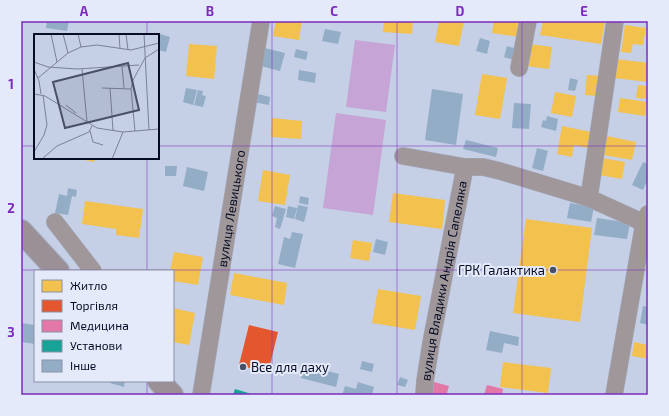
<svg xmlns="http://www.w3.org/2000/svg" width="669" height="416" font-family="'Exo 2',sans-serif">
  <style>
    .green { fill: #c6a4d5 }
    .homes { fill: #f2c14e }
    .shops { fill: #e4572e }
    .health { fill: #e377a8 }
    .public { fill: #17a398 }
    .building { fill: #93adc7 }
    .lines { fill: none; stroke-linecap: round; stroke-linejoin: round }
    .minor-casing { stroke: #a5adc1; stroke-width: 18 }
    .major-casing { stroke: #a5adc1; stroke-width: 24 }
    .minor { stroke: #a0979a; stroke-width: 17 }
    .major { stroke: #9a9096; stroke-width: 22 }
    .grid { fill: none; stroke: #7b2cbf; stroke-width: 1; stroke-opacity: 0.55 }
    .poi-dot { fill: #485068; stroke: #e4eaf9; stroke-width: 1.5 }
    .labels { text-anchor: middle; stroke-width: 4; stroke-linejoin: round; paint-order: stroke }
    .street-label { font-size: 13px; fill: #050c24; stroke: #e4eaf9 }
    .poi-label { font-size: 13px; fill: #050c24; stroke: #e4eaf9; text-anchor: end }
    .inset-road { fill: none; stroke: #788198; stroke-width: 1 }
    .view { fill: #485068; fill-opacity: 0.15; stroke: #485068; stroke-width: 2 }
    .inset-edge { fill: none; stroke: #050c24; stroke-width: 2 }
    .neatline { fill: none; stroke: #7b2cbf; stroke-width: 1.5 }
    .grid-label { font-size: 13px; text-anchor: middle; font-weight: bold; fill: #7b2cbf }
  </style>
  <rect width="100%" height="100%" fill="#c5cfe6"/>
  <g class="green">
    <polygon points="355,40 395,45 386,112 346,107"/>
    <polygon points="336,113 386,120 373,215 323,208"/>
  </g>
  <g class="homes">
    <polygon points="276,21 302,21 299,40 273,36"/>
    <polygon points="384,21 413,21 412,34 383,32"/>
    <polygon points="439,21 464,21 459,46 435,42"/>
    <polygon points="494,21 521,21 519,37 492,33"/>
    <polygon points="543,21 605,21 601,44 540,35"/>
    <polygon points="625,25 646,28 643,45 633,44 631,53 621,52"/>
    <polygon points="189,44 217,46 214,79 186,76"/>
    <polygon points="529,44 552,47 549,69 526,66"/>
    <polygon points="616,59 648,63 648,82 614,78"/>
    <polygon points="482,74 507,78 500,119 475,115"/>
    <polygon points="587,75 602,76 600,96 585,95"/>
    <polygon points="638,85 648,86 648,99 636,98"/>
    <polygon points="555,92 576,96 572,117 551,113"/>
    <polygon points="620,98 647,102 645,116 618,112"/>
    <polygon points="272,118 302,121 301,139 271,137"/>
    <polygon points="562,126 591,132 588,148 574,145 572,157 557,154"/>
    <polygon points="607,136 636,142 632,160 603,155"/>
    <polygon points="75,158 95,158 94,162"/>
    <polygon points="602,158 625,162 622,179 599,175"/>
    <polygon points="263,170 290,175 285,205 258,201"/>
    <polygon points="393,193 445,200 442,229 389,222"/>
    <polygon points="85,201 143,209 139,238 116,235 116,229 82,224"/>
    <polygon points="526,219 592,228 580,322 513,313"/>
    <polygon points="353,240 372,243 369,261 350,258"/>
    <polygon points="174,252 203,257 198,285 173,281 173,271 170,271"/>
    <polygon points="234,273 287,283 284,305 230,295"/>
    <polygon points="378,289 421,296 415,330 372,323"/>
    <polygon points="173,308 195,313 189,345 173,342"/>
    <polygon points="634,342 648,345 648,359 632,356"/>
    <polygon points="503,362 551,368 548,393 500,387"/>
  </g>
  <polygon class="shops" points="249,325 278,332 268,373 239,365"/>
  <g class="health">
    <polygon points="434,382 449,386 447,393 452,395 432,395"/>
    <polygon points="487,385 503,389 502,395 484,395"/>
  </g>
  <polygon class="public" points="235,389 255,395 233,395"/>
  <g class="building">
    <polygon points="47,21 69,21 67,31 46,28"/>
    <polygon points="325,29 341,32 338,44 322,41"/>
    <polygon points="160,34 170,37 166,52 158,50"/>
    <polygon points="480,38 490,41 487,54 476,51"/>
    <polygon points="507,46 517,49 513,60 504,57"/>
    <polygon points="265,48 285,53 280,71 261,66"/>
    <polygon points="296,49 308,52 306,60 294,57"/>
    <polygon points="299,70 316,73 315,83 298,80"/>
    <polygon points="570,78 578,80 575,91 568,90"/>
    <polygon points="186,88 197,90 193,105 183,102"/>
    <polygon points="432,89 463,94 456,145 425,140"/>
    <polygon points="198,90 203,91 202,95 206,96 203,107 194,105"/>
    <polygon points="254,93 270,97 269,105 252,102"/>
    <polygon points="514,103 531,104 529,129 512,128"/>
    <polygon points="547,116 558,119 556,131 541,127 543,120 546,121"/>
    <polygon points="466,140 498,148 496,157 463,149"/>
    <polygon points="537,148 548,151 543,171 532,168"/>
    <polygon points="643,162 648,164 648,179 643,190 632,185"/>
    <polygon points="165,166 177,166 176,176 165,176"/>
    <polygon points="187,167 208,172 204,191 183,186"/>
    <polygon points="68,188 77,190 76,197 72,196 68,215 55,213 59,194 67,196"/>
    <polygon points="300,196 309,198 308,205 299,203"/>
    <polygon points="570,203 594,207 591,222 567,218"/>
    <polygon points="298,205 308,207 304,222 295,219"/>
    <polygon points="275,206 286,209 280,229 275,227 277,218 272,216"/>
    <polygon points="288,206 297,208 294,219 286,217"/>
    <polygon points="597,218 630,223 627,239 594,235"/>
    <polygon points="292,232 303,234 295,268 278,264 284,237 290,239"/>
    <polygon points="376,239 388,242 385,255 373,252"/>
    <polygon points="643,306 648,307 648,325 640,323"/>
    <polygon points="21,323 35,325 35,344 21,342"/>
    <polygon points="490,331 519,337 518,346 504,343 502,353 486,350"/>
    <polygon points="362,361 374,364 372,372 360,369"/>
    <polygon points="304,365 339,374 336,387 301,378"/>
    <polygon points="400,377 408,380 405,387 397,385"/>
    <polygon points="111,381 125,381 124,387 110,383"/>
    <polygon points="358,382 374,387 372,395 342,395 345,386 356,389"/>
  </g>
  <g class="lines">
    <g class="minor-casing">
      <g id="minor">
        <polyline points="519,68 528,21"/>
        <polyline points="403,156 465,167 483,167 500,171 589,198 644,223"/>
        <polyline points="589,198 615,21"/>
        <polyline points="55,222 93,271"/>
        <path id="s1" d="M201,395L261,21"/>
        <path id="s2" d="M424,395L425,381L431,343L465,167"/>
        <polyline points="614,395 644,223 648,214"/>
      </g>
    </g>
    <g class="major-casing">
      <g id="major">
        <polyline points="21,231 58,271"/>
        <polyline points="159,381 172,395"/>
      </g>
    </g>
    <use href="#minor" class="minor"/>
    <use href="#major" class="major"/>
  </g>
  <path class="grid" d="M147,21V35M272,21V395M397,21V395M522,21V395M21,146H35M158,146H648M147,158V271M21,270H648M147,381V395"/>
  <g class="poi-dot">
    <circle cx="553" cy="270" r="4"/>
    <circle cx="243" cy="367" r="4"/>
  </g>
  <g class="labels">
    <g class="street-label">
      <text dy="5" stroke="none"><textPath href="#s1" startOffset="189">вулиця Левицького</textPath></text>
      <text dy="5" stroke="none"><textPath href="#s2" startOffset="116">вулиця Владики Андрія Сапеляка</textPath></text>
    </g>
    <g class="poi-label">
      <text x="545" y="275">ГРК Галактика</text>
      <text x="251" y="372" text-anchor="start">Все для даху</text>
    </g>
  </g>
  <g transform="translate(34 34)">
    <rect width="125" height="125" fill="#c5cfe6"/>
    <path class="inset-road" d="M17,0L23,28M29,0L34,19M44,0L47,13M85,0L86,15M92,0L94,16M110,0L115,96M0,8V21M0,28L14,33L43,35L105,31M88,32L90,54M0,35L5,47L7,60M48,35L53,88M4,44L34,19L47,13L63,11L97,16L125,9M68,54L97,55M76,54L79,96M0,60L11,62L63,94L89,98L125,95M32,71L42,79M56,97L59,108L69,111M101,97L97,55L99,46L111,24L125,15M0,118L10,101L13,91L9,61M8,125L23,112L55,98L58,92M78,125L89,98"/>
    <path class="view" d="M94,29L105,76L31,94L19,48Z"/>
    <rect width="125" height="125" class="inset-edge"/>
  </g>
  <rect width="669" height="416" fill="none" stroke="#e4eaf9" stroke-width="44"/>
  <rect x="34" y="270" width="140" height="112" fill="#e4eaf9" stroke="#8b91a4"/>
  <rect x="42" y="280" width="20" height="12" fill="#f2c14e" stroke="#8b91a4"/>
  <text x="70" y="290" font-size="12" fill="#050c24">Житло</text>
  <rect x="42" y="300" width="20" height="12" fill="#e4572e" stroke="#8b91a4"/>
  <text x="70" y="310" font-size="12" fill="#050c24">Торгівля</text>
  <rect x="42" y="320" width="20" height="12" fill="#e377a8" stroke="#8b91a4"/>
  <text x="70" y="330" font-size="12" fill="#050c24">Медицина</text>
  <rect x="42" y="340" width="20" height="12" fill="#17a398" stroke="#8b91a4"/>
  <text x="70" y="350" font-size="12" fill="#050c24">Установи</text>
  <rect x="42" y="360" width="20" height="12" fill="#93adc7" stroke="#8b91a4"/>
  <text x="70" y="370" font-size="12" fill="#050c24">Інше</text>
  <rect x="22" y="22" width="625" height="372" class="neatline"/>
  <g class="grid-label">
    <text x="84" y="16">A</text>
    <text x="210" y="16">B</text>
    <text x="334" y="16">C</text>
    <text x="460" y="16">D</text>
    <text x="584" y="16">E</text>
    <text x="11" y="89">1</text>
    <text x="11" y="213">2</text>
    <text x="11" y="337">3</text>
  </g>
</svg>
